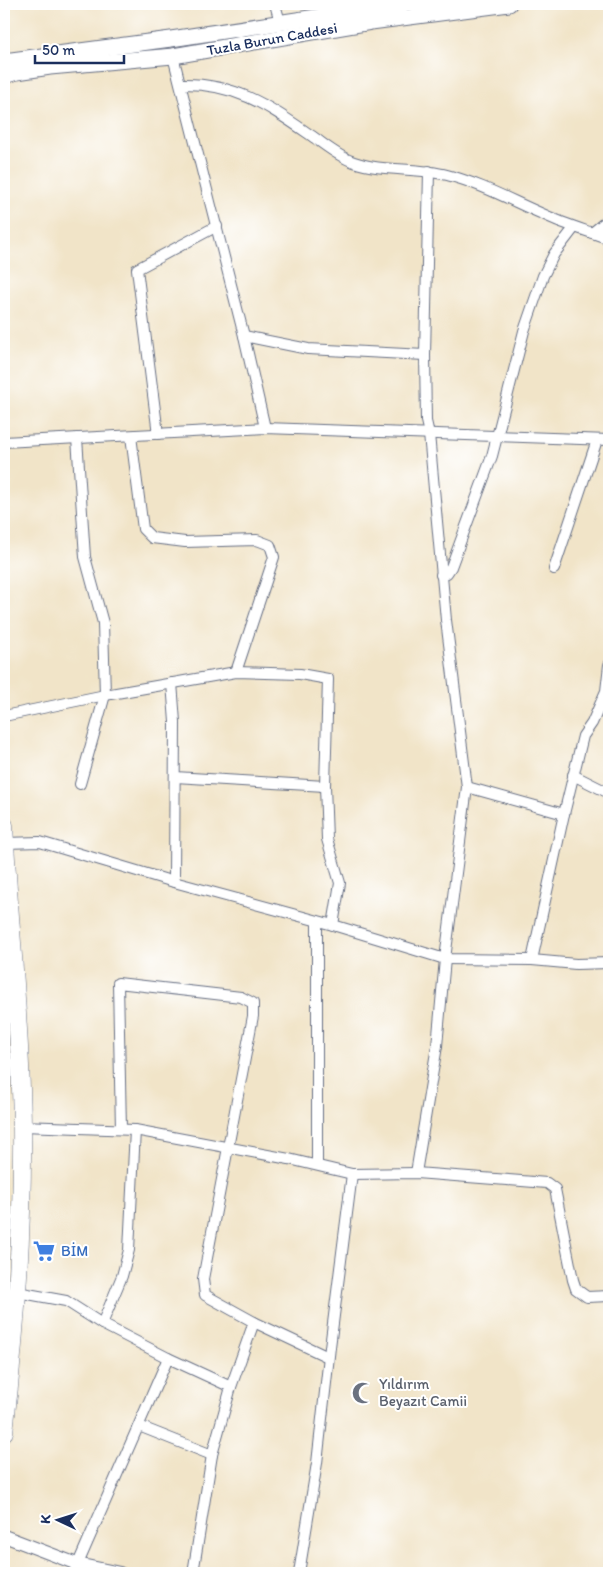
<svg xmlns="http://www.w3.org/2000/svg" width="613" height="1577" viewBox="0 0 613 1577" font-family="Itim,sans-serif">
<rect width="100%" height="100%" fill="#fff"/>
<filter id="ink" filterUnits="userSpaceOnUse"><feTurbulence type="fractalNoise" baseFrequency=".02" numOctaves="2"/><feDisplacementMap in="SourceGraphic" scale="10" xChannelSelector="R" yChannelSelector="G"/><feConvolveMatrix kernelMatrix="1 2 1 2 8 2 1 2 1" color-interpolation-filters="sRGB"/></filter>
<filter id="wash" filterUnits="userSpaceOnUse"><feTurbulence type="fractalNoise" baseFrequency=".0096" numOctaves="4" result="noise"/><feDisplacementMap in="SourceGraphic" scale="20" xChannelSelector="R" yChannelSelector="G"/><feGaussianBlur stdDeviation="1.12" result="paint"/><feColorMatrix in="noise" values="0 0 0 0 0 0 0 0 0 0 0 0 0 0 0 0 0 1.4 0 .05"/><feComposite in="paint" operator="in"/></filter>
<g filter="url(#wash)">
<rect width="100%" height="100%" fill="#f1e4c8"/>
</g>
<g filter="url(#ink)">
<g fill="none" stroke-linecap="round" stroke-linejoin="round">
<g stroke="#666e83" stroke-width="12">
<g id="minor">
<polyline points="275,4 280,22"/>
<polyline points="173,56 244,336 265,428"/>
<path d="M181 84C237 83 268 106 312 136 325 145 339 157 354 162 382 172 417 167 447 175 482 184 512 201 545 215 566 225 588 231 609 239"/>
<polyline points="592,233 609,219"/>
<polyline points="244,336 308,349 425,355"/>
<polyline points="158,434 137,269 217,226"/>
<polyline points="131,436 143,529 152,538 185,542 257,540 270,545 274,557 236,672"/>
<polyline points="77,438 85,557 103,623 105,695 80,784"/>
<polyline points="4,442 265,428 609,440"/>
<polyline points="554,569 597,440"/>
<polyline points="441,575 447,573 451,567 492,456 524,331 543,276 554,254 574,228"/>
<polyline points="172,683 175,722 174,882"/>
<polyline points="4,716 105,695 236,672 300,674 328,679 325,786 327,839 340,883 333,925"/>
<polyline points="573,775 609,793"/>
<polyline points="175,777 325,786"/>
<polyline points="467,787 564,814"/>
<polyline points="5,843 40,842 174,882 333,925 445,959 532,960 576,964 609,963"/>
<polyline points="317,921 317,1165"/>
<polyline points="532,960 564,814 583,736 592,723 606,691 609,665"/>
<polyline points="22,1126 135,1130 289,1159 352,1174 416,1173 547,1183 555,1189 573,1280 576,1289 587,1297 609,1296"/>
<polyline points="121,1129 118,983 241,997 253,1003 253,1016 203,1279 205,1295 254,1322 328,1357"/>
<polyline points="416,1173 437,1046 445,959 467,787 446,620 429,434 426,421 425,355 429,171"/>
<polyline points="17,1292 66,1301 102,1324 168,1358 231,1387"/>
<polyline points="102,1324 122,1276 129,1250 135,1130"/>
<polyline points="139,1426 212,1455"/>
<polyline points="74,1573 168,1358"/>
<polyline points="193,1573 212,1455 231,1387 254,1322"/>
<polyline points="299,1573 317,1463 330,1347 352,1174"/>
</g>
</g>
<g stroke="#666e83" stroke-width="14">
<polyline id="tertiary" points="4,1536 77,1564 120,1573"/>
</g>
<g stroke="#666e83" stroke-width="17">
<g id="secondary">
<polyline points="4,61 171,39 402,4"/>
<polyline points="4,76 17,72 50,67 173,56 371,22 509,4"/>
</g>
</g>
<g stroke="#666e83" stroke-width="19">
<path id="trunk" d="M4 825C9 926 21 1026 22 1127 23 1229 16 1330 4 1432"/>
</g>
<use href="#minor" stroke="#fff" stroke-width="10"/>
<use href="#tertiary" stroke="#fff" stroke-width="12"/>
<use href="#secondary" stroke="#fff" stroke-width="15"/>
<use href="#trunk" stroke="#fff" stroke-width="18"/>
</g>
</g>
<defs>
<g id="supermarket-bare" transform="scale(1.725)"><path d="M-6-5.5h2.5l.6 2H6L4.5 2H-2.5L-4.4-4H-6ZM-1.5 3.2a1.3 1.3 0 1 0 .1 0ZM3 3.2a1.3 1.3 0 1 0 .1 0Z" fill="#3f7fe0" stroke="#fff" stroke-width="2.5" paint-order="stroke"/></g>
<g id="mosque-bare" transform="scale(1.725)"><path d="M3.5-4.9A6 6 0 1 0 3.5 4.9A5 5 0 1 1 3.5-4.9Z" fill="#6b7280" stroke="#fff" stroke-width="2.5" paint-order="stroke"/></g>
</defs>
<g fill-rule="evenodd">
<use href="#supermarket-bare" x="44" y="1251"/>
<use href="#mosque-bare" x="363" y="1393"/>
</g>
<g text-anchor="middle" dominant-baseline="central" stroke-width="4" stroke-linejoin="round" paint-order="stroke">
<g font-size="15" fill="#1b2f5e" stroke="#fff">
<text transform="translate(272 39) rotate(-10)">Tuzla Burun Caddesi</text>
</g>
<g font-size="15" fill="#366cbe" stroke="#fff" text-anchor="start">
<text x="61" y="1251">BİM</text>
</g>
<g font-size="15" fill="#5b616d" stroke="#fff" text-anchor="start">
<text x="379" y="1384">Yıldırım<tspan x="379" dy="17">Beyazıt Camii</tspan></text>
</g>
</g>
<rect width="613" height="1577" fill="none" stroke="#fff" stroke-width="20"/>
<g transform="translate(58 1520) rotate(274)" stroke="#ffffff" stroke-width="4" paint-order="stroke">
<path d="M0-4L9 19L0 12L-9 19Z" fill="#1b2f5e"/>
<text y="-8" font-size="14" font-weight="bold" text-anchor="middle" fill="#1b2f5e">K</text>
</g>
<path d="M35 55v8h89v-8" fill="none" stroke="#1b2f5e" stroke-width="2.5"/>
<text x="42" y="55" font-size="15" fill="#1b2f5e" stroke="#ffffff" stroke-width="4" paint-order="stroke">50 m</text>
</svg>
